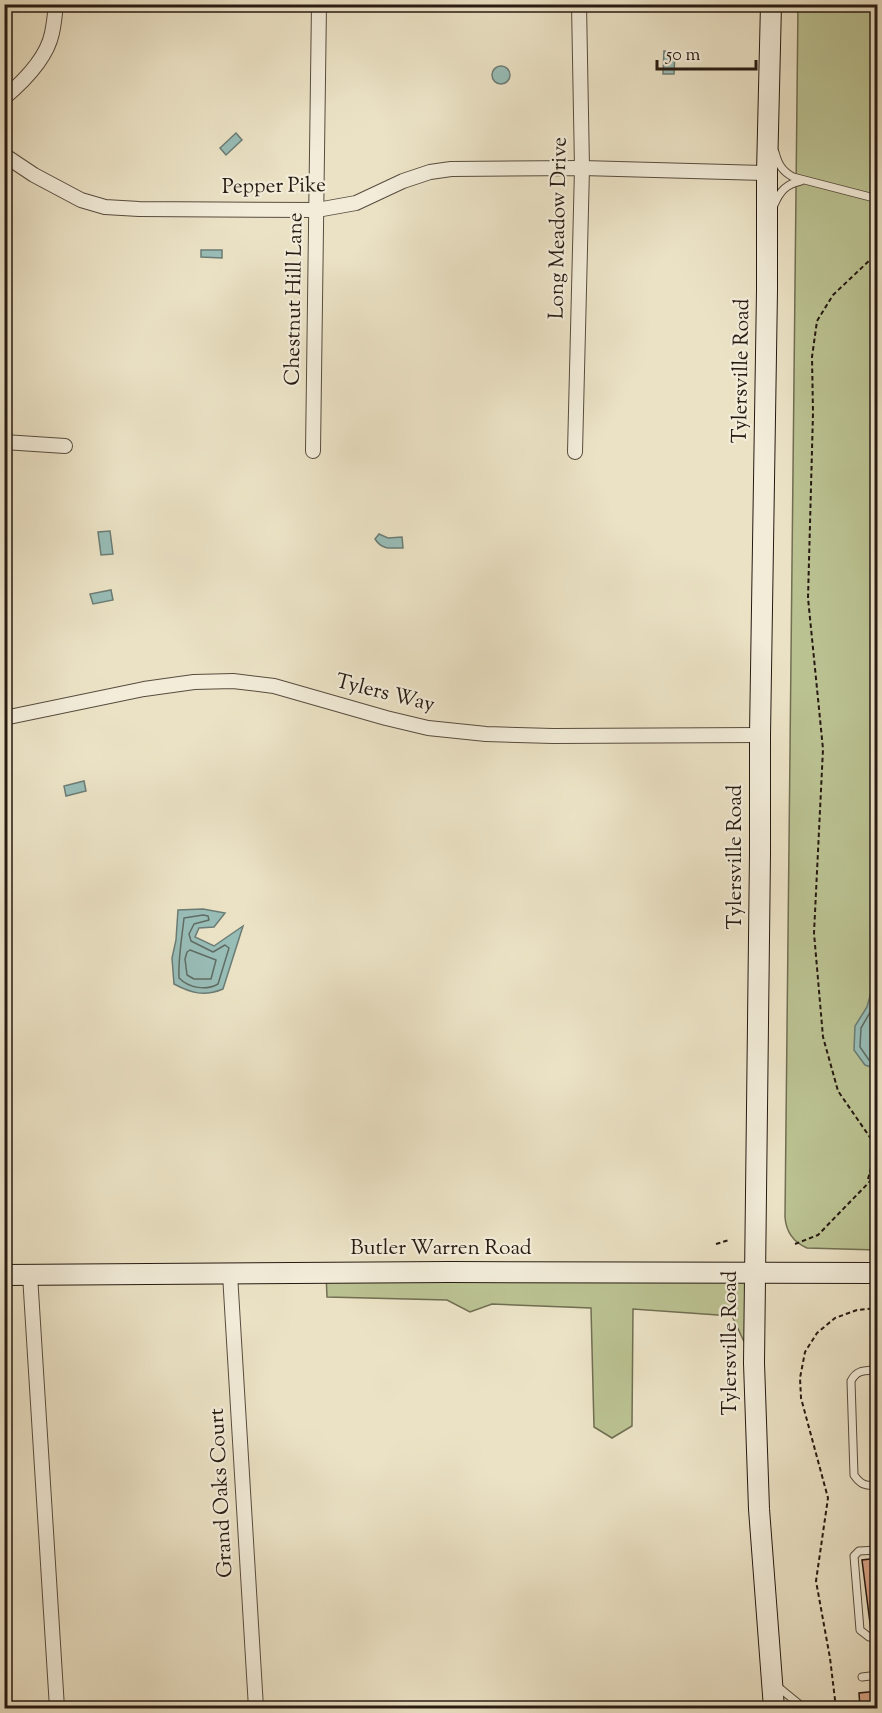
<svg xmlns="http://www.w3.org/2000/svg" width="882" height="1713" viewBox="0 0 882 1713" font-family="'Sorts Mill Goudy',serif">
<rect width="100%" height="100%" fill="#ebe2c5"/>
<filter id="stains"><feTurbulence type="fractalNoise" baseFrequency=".00333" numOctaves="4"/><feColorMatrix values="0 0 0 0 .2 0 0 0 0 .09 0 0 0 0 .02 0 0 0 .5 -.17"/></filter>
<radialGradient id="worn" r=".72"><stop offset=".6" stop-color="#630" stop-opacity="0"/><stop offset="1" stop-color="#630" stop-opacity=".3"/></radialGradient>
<g fill="#bbc292" stroke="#716e52" stroke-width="1.5">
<path d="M798 5H877V1250L807 1248C793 1242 786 1232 785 1217Z"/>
<polygon points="326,1273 755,1273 754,1363 732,1316 633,1309 632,1426 612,1438 594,1427 591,1308 492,1304 470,1312 447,1300 327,1297"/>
</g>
<g fill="#98bdb7" stroke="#6b7c75" stroke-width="1.5">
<polygon points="664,51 675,52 674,74 663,74"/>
<circle cx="501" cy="75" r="9"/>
<polygon points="236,133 242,140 226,155 220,148"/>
<polygon points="201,250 222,250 222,258 201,257"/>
<polygon points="110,531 113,554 101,555 98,532"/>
<path d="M379 534 388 538 402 537 403 548C390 548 382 550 375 539Z"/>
<polygon points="111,590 113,600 93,604 90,594"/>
<polygon points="84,781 86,791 66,796 64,786"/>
<path d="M203 909 225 913 214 927 199 928 195 937 214 946 243 926 223 989C204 997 191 993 174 984L172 958 176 940 178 910Z"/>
<polygon points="876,974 877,974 877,1069 865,1065 854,1050 855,1026 867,1007"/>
</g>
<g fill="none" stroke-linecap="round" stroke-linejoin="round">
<g stroke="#606c64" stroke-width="1.5">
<path d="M203 915 208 916 209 920 194 924 189 934 191 941 213 952 225 945 229 948 218 984C206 991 189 988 179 978 178 958 182 938 184 918Z"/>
<polygon points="190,950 216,960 211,979 194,979 187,975 185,959 187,952"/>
<polyline points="878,992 872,1009 861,1028 860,1047 869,1060 878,1063"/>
</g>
</g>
<g fill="#d8a387" stroke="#271a12" stroke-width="1.5">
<polygon points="878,1558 878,1630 871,1631 862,1560"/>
<polygon points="878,1691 878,1708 860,1708 859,1693"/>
</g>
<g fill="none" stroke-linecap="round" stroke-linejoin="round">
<g stroke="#584c3f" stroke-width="9">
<g id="service">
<path d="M775 152C778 164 782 171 793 177L878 199"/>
<path d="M774 205C780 191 786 184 801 181"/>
<path d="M878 1370C865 1371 857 1369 851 1381L854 1475C860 1484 866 1487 878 1485"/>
<polyline points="878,1550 859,1551 854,1556 860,1630 869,1637 878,1636"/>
<polyline points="862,1677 878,1675"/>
<polyline points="777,1686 799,1704 800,1708"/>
</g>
</g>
<g stroke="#584c3f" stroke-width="16">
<g id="minor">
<path d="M4 98C23 82 47 58 52 33 54 24 55 14 56 4"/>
<polyline points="4,155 34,175 81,200 105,207 139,209 317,210 356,203 403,181 430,172 451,169 582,168 767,173"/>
<polyline points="4,442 65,446"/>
<polyline points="313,451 319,4"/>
<polyline points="575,452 582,168 579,4"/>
<polyline points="4,718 144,689 194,682 233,681 274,686 386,718 428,728 486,734 553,736 760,735"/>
<polyline points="230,1274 256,1708"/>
<polyline points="30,1275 57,1708"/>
</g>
</g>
<g stroke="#271a12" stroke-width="22">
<g id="secondary">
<polyline points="771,4 767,173 767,290 760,735 760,853 754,1363 759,1509 774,1708"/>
<polyline points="4,1275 449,1272 878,1273"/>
</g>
</g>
<g stroke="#271a12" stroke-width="2" stroke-dasharray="4.5 3" stroke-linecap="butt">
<polyline points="878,226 873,257 833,295 817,321 812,357 813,413 808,598 823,749 814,933 823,1037 838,1091 878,1149"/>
<polyline points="868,1179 873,1160 872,1143"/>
<polyline points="716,1244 729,1240"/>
<polyline points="795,1244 818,1235 878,1173"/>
<polyline points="836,1708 830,1658 816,1581 828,1498 801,1398 800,1378 805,1352 817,1333 835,1318 857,1310 878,1308"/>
</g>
<use href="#service" stroke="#f2ecd9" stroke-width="7"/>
<use href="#minor" stroke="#f2ecd9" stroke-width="14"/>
<use href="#secondary" stroke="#f2ecd9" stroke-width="20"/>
</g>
<g text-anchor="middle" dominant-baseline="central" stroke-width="4.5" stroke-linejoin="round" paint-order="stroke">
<g font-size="21" fill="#271a12" stroke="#f2ecd9">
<text transform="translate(274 187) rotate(-1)">Pepper Pike</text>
<text transform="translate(559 228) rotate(-89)">Long Meadow Drive</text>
<text transform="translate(295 299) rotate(-89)">Chestnut Hill Lane</text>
<text transform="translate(742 371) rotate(-89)">Tylersville Road</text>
<text transform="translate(385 694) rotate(14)">Tylers Way</text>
<text transform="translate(736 857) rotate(-90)">Tylersville Road</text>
<text x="441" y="1249">Butler Warren Road</text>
<text transform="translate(731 1343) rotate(-90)">Tylersville Road</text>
<text transform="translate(222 1493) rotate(-93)">Grand Oaks Court</text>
</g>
</g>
<rect width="882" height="1713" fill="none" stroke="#ebe2c5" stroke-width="24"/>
<rect x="6" y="6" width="870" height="1701" fill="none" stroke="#271a12" stroke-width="3"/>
<rect x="12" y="12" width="858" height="1689" fill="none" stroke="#271a12" stroke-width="1.5"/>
<path d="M657 60v9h99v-9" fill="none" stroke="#271a12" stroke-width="3"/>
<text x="666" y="60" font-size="18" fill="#271a12" stroke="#f2ecd9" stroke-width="4.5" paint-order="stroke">50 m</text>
<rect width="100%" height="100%" filter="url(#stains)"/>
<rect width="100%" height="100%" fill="url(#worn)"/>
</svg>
